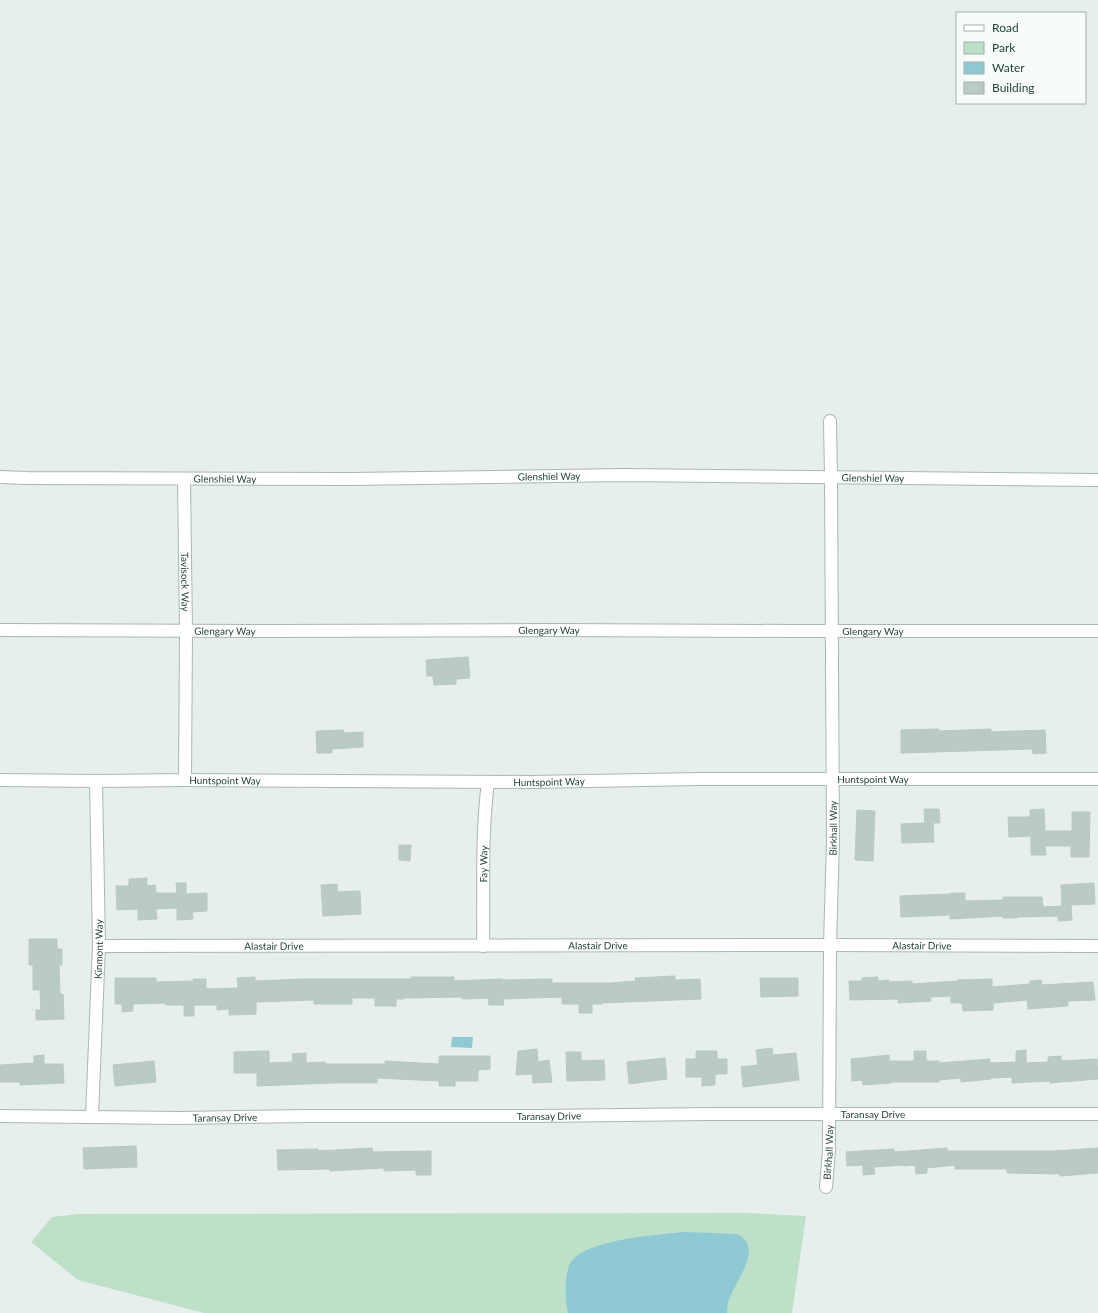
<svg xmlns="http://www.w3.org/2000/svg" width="1098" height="1313" viewBox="0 0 1098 1313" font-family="Lato,sans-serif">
<rect width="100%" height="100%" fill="#e6efeb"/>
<polygon fill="#bfe0c8" points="747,1213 806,1216 792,1313 204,1313 78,1280 31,1242 52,1217 79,1214"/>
<g fill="#8ec9d4">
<polygon points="452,1037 473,1037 472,1048 451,1047"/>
<path d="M684 1232 737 1234C765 1247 735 1281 729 1300 727 1304 727 1309 727 1313H568C565 1301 564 1272 571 1262 587 1239 657 1235 684 1232Z"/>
</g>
<g fill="#bbcac4" stroke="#b8c9c2">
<polygon points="468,657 470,678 456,679 456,684 434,685 433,676 427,676 426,660"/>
<polygon points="939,729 939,731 991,729 991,732 1045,730 1046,753 1033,754 1032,749 901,753 901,730"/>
<polygon points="343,730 344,733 363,732 363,747 332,749 332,753 317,753 316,731"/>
<polygon points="924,809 939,809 940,823 933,823 934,842 902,843 901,824 925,823"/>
<polygon points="1044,809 1045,831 1072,831 1072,812 1090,812 1089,857 1071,857 1071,846 1045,846 1046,855 1031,855 1031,836 1009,837 1008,817 1030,817 1030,810"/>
<polygon points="857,810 875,811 873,861 855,860"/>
<polygon points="399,845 411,845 410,861 399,860"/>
<polygon points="147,878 147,886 155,885 156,893 177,893 176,883 186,883 186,894 207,893 207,911 192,912 193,919 177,920 177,908 156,909 157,919 138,920 138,909 117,910 116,886 129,886 129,879"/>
<polygon points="1094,883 1095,904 1071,905 1072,920 1058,921 1058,916 1017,917 1017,918 1003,918 1003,916 950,919 950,915 901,917 900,896 950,894 950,893 965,893 965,901 1003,900 1003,897 1042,897 1043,907 1062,906 1061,885"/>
<polygon points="337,884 337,892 360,891 361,914 323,916 321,885"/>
<polygon points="29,939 57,939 57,949 62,949 62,965 59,965 60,994 63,994 64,1019 36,1020 36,1010 41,1010 40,990 33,990 33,965 29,965"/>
<polygon points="675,976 675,980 700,979 701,999 602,1003 602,1004 592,1004 592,1013 579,1013 579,1004 562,1004 562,997 503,999 504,1005 489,1005 488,998 462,999 462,997 404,998 404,999 396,999 396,1006 375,1006 375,998 352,998 352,1004 314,1004 314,1000 256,1002 256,1014 229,1015 229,1009 217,1010 217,1005 194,1005 194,1016 184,1016 184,1005 166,1005 166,1003 133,1004 133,1011 122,1012 122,1004 115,1004 115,978 156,978 156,982 194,981 193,979 206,979 206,989 238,988 237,978 255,977 255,981 303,979 411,979 411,977 454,977 454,981 502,979 502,980 552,979 552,983 610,983 636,981 635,978"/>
<polygon points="878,977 878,981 889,980 889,982 912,981 912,984 958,981 958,980 992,979 992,987 1030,984 1030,981 1041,980 1042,985 1093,982 1095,1000 1068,1001 1068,1006 1028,1009 1027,1000 993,1003 993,1010 963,1011 962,1003 951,1003 951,996 930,997 931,1001 898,1003 898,999 850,1000 849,981 862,981 862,978"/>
<polygon points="760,978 798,978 798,996 761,997"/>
<polygon points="772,1048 773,1055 796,1053 799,1080 743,1087 741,1067 758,1065 756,1050"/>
<polygon points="537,1049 538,1062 549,1060 552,1082 533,1083 532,1074 516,1075 518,1051"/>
<polygon points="1026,1050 1026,1063 1048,1062 1048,1057 1061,1056 1061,1061 1097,1059 1098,1079 1050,1083 1050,1081 1012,1083 1012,1077 991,1078 991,1079 961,1082 961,1078 939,1080 939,1082 891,1082 891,1083 863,1085 862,1080 852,1081 851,1059 889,1055 889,1061 914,1061 914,1051 926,1051 926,1061 939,1061 939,1063 990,1059 990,1063 1016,1062 1016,1051"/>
<polygon points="269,1051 269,1063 293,1062 292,1054 306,1053 306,1063 325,1062 325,1064 385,1064 385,1061 439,1064 439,1056 490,1056 490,1069 478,1070 478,1081 455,1081 455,1086 439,1086 439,1081 377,1078 377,1083 330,1083 257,1086 257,1073 234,1073 234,1052"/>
<polygon points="696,1051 717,1051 717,1059 727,1059 727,1074 715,1074 715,1085 702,1086 702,1077 686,1077 686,1059 696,1059"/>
<polygon points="566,1052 581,1052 581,1061 604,1060 605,1080 567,1081"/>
<polygon points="44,1055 44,1064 63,1064 64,1083 20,1085 20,1082 0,1082 0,1065 34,1063 34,1056"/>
<polygon points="665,1058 667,1079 629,1084 627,1062"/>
<polygon points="154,1061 156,1082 115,1086 113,1065"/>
<polygon points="136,1146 137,1167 84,1169 83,1148"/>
<polygon points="372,1148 373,1152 431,1151 431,1175 416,1175 416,1170 384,1171 384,1168 330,1171 330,1169 278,1170 277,1150 318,1149 318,1151"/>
<polygon points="947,1148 947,1151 1054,1151 1098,1148 1098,1173 1060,1176 1060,1174 1007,1173 1007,1169 955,1169 955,1165 927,1168 927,1173 916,1174 915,1165 904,1166 903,1165 874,1167 875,1174 863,1175 863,1165 847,1166 846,1152 894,1149 894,1152"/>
</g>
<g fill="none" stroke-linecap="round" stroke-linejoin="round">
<g stroke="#a8b8b2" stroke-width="14">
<g id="minor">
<path id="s1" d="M0 477 26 478 351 479 622 475 1098 480"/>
<path id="s2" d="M184 479 186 631 185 780"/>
<path id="s3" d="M0 630 269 631 550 630 793 631H1098"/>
<path id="s4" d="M0 780 96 781 185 780 530 782 699 779H1098"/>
<path id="s5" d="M99 946 830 945 1098 946"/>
<path id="s6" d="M483 946C484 892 481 836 488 782"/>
<path id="s7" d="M0 1116 180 1118 309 1116H538L710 1114H1098"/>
<path id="s8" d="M92 1116 99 946 96 781"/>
<path id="s9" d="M826 1187 829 1150 830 945 833 841 831 478 830 421"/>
</g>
</g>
<use href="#minor" stroke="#fff" stroke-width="12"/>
</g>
<g text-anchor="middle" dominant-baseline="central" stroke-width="4" stroke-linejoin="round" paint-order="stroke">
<g font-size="10" fill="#24423a" stroke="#f7fbf9">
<text stroke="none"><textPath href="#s1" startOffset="549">Glenshiel Way</textPath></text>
<text stroke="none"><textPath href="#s1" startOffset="873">Glenshiel Way</textPath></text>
<text stroke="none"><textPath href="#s1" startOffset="225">Glenshiel Way</textPath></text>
<text stroke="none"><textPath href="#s2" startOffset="103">Tavisock Way</textPath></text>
<text stroke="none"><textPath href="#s3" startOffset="549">Glengary Way</textPath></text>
<text stroke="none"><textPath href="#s3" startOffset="873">Glengary Way</textPath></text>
<text stroke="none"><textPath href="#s3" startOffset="225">Glengary Way</textPath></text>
<text stroke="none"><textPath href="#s4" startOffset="873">Huntspoint Way</textPath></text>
<text stroke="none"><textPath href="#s4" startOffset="225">Huntspoint Way</textPath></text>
<text stroke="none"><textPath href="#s4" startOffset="549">Huntspoint Way</textPath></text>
<text stroke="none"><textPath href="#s9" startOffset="359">Birkhall Way</textPath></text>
<text stroke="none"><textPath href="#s6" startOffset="82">Fay Way</textPath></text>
<text stroke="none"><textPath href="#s5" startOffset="823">Alastair Drive</textPath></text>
<text stroke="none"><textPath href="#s5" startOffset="175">Alastair Drive</textPath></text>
<text stroke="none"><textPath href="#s5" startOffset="499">Alastair Drive</textPath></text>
<text stroke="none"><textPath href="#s8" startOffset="167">Kinmont Way</textPath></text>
<text stroke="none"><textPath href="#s7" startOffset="873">Taransay Drive</textPath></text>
<text stroke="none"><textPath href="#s7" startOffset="549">Taransay Drive</textPath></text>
<text stroke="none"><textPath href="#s7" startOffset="225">Taransay Drive</textPath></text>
<text stroke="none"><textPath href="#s9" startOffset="35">Birkhall Way</textPath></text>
</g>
</g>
<rect x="956" y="12" width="130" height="92" fill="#f7fbf9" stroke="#a3b1ad"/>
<rect x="964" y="25" width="20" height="6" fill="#ffffff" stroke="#a3b1ad"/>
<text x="992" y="32" font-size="12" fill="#24423a">Road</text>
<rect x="964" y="42" width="20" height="12" fill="#bfe0c8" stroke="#a3b1ad"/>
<text x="992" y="52" font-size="12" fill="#24423a">Park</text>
<rect x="964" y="62" width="20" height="12" fill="#8ec9d4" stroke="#a3b1ad"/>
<text x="992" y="72" font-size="12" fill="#24423a">Water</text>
<rect x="964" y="82" width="20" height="12" fill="#bbcac4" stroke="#a3b1ad"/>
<text x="992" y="92" font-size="12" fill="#24423a">Building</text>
</svg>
